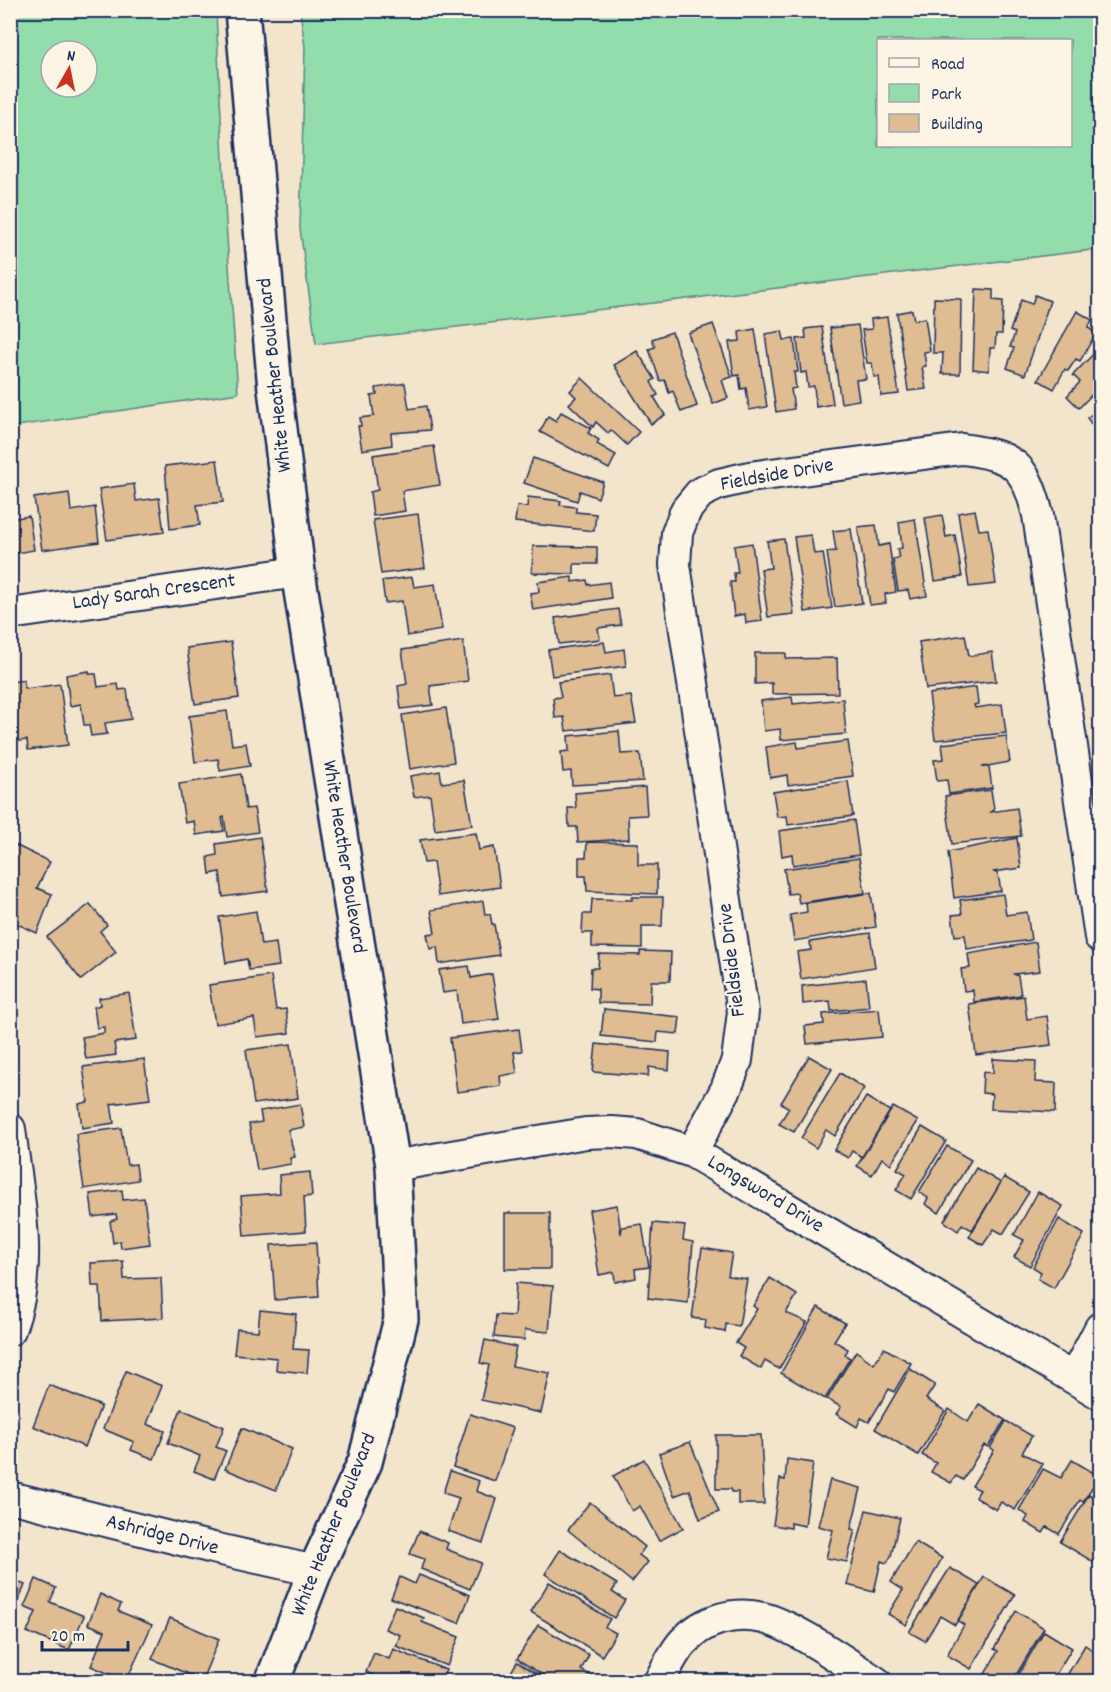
<svg xmlns="http://www.w3.org/2000/svg" width="1111" height="1692" viewBox="0 0 1111 1692" font-family="Dekko,sans-serif">
<rect width="100%" height="100%" fill="#f3e4cc"/>
<filter id="ink" filterUnits="userSpaceOnUse"><feTurbulence type="fractalNoise" baseFrequency=".0167" numOctaves="2"/><feDisplacementMap in="SourceGraphic" scale="12" xChannelSelector="R" yChannelSelector="G"/><feConvolveMatrix kernelMatrix="1 2 1 2 8 2 1 2 1" color-interpolation-filters="sRGB"/></filter>
<g filter="url(#ink)">
<g fill="#93dcab" stroke="#578684" stroke-width="1.5" fill-rule="evenodd">
<path d="M11 10 216 11 226 223 238 393 11 427ZM51 51H87V87H51Z"/>
<path d="M300 11H1100V249L316 344 300 229 305 47ZM878 40H1070V146H878Z"/>
</g>
<g fill="#dfbc91" stroke="#1b2f5e" stroke-width="1.5">
<polygon points="976,289 993,290 993,300 1003,301 1002,334 996,334 995,348 990,348 989,371 973,369"/>
<polygon points="1035,295 1050,301 1025,375 1007,368 1014,348 1010,347 1015,333 1010,331 1021,300 1032,304"/>
<polygon points="934,298 961,299 960,374 942,374 943,353 933,353"/>
<polygon points="912,310 914,320 925,318 930,351 924,352 926,366 922,367 926,389 908,391 897,313"/>
<polygon points="1077,311 1092,320 1088,328 1096,333 1080,361 1076,359 1068,371 1065,369 1054,389 1038,380"/>
<polygon points="887,317 899,394 881,396 879,377 874,377 872,363 867,363 862,330 872,329 871,319"/>
<polygon points="713,324 732,377 722,380 728,398 713,404 688,333"/>
<polygon points="858,325 866,379 856,380 859,400 841,403 830,328"/>
<polygon points="822,327 833,404 816,407 814,386 808,387 806,372 801,373 797,339 806,338 805,329"/>
<polygon points="755,329 767,407 749,410 746,388 741,389 739,375 734,376 729,342 740,341 739,332"/>
<polygon points="782,331 784,340 794,339 798,372 794,372 796,388 791,389 794,409 776,412 765,334"/>
<polygon points="672,332 697,406 681,412 673,391 669,393 665,380 660,381 649,349 655,347 652,339"/>
<polygon points="1100,347 1100,386 1079,408 1067,396 1080,382 1073,375"/>
<polygon points="637,351 655,379 651,382 658,395 654,397 665,415 651,424 614,365"/>
<polygon points="582,378 639,432 627,445 611,430 608,433 596,422 593,427 569,404 576,397 570,391"/>
<polygon points="405,383 409,409 426,406 430,430 391,433 392,445 362,450 358,426 361,426 360,418 374,416 371,396 377,395 376,388"/>
<polygon points="1100,408 1100,430 1097,432 1087,418"/>
<polygon points="561,412 591,428 588,433 599,440 597,444 616,455 609,469 540,432 548,416 556,421"/>
<polygon points="434,446 440,485 402,491 405,511 373,516 370,492 378,490 373,455"/>
<polygon points="533,458 603,482 598,498 580,491 577,501 524,483"/>
<polygon points="217,460 223,502 197,505 200,525 170,529 165,466"/>
<polygon points="134,484 136,501 159,498 164,532 107,540 99,489"/>
<polygon points="69,493 71,511 95,507 99,542 42,550 34,498"/>
<polygon points="528,497 561,501 560,505 576,507 576,512 596,514 594,531 515,522 517,506 527,507"/>
<polygon points="975,510 979,530 988,529 996,584 969,587 958,513"/>
<polygon points="418,514 425,568 381,574 373,520"/>
<polygon points="942,515 946,537 955,535 962,577 935,581 925,518"/>
<polygon points="29,516 34,550 10,554 10,519"/>
<polygon points="915,519 927,596 910,599 908,590 898,591 893,559 899,558 897,549 902,548 899,522"/>
<polygon points="876,525 879,546 889,544 896,592 885,594 886,603 870,605 858,527"/>
<polygon points="851,529 862,603 835,607 827,552 836,551 833,531"/>
<polygon points="811,535 814,554 823,553 832,608 805,612 794,537"/>
<polygon points="784,539 794,614 768,617 761,569 771,568 767,541"/>
<polygon points="752,543 762,621 746,623 745,614 734,616 730,582 735,582 734,573 738,573 734,546"/>
<polygon points="533,546 597,547 597,564 574,564 574,574 532,573"/>
<polygon points="412,577 414,587 435,584 442,630 407,636 402,601 385,603 382,581"/>
<polygon points="572,577 572,582 587,580 588,585 609,582 611,598 533,610 530,593 539,592 538,582"/>
<polygon points="618,609 621,625 598,628 600,639 559,644 555,618"/>
<polygon points="965,635 969,656 992,652 996,681 926,689 919,642"/>
<polygon points="463,641 468,681 430,686 433,705 401,709 398,686 407,684 402,650"/>
<polygon points="231,642 239,698 195,704 187,648"/>
<polygon points="604,642 606,652 624,649 626,666 552,676 548,650"/>
<polygon points="755,653 786,653 786,659 837,658 838,693 772,694 772,683 755,684"/>
<polygon points="89,671 89,674 96,674 98,687 118,684 119,690 127,689 131,719 105,723 107,734 91,736 89,725 84,725 81,704 70,706 66,675"/>
<polygon points="610,675 613,698 631,696 636,723 566,731 564,717 555,718 553,698 561,697 558,682"/>
<polygon points="24,680 25,689 60,684 68,745 28,750 27,740 12,742 10,682"/>
<polygon points="976,687 978,704 974,705 975,708 1002,704 1006,733 935,740 929,694"/>
<polygon points="792,697 793,704 843,699 846,734 781,740 780,729 764,731 761,701"/>
<polygon points="446,708 454,762 410,769 402,715"/>
<polygon points="227,711 232,745 246,743 250,766 220,771 218,759 195,762 189,716"/>
<polygon points="619,731 621,754 640,753 643,781 572,785 571,771 563,772 561,752 569,751 568,736"/>
<polygon points="1006,736 1010,762 982,767 989,767 992,788 949,794 947,780 937,781 934,760 944,759 942,744"/>
<polygon points="848,741 853,776 788,785 787,775 770,778 766,747 797,742 798,748"/>
<polygon points="440,771 442,783 464,780 472,825 435,830 430,795 414,797 410,776"/>
<polygon points="241,774 246,809 254,808 258,832 227,837 224,817 222,818 224,831 196,835 194,821 185,823 179,784"/>
<polygon points="848,781 853,816 788,825 787,816 777,817 773,792"/>
<polygon points="645,787 647,815 628,816 629,839 578,842 577,827 569,827 568,808 576,808 575,793"/>
<polygon points="991,790 994,809 991,812 1017,808 1021,836 952,844 945,796"/>
<polygon points="854,820 859,855 793,865 792,854 782,856 779,831"/>
<polygon points="476,833 479,850 494,847 500,887 438,896 433,862 424,863 420,840"/>
<polygon points="260,837 268,891 223,897 220,872 210,874 208,857 217,855 216,844"/>
<polygon points="1017,838 1021,868 994,872 998,874 1001,891 954,898 948,852"/>
<polygon points="587,842 638,843 638,865 657,865 657,894 587,891 586,876 579,876 579,857 586,857"/>
<polygon points="13,844 50,862 37,888 52,894 37,933 15,923 19,915 10,911 10,849"/>
<polygon points="859,858 865,893 799,903 797,893 788,894 784,869"/>
<polygon points="871,893 876,927 794,941 790,915 807,912 806,903"/>
<polygon points="1003,894 1006,915 1027,912 1031,940 967,949 965,935 955,936 952,915 962,914 960,900"/>
<polygon points="632,897 663,897 662,926 642,926 642,948 592,947 592,933 582,933 583,914 591,914 592,899 632,900"/>
<polygon points="483,901 485,915 490,914 492,924 494,924 499,955 439,964 437,947 430,949 427,934 435,933 431,910"/>
<polygon points="90,904 107,925 100,931 116,952 81,980 47,937"/>
<polygon points="256,911 261,945 276,943 279,966 249,970 247,959 226,963 219,917"/>
<polygon points="870,933 875,967 801,979 797,952 811,950 810,942"/>
<polygon points="1036,942 1040,971 1014,974 1018,976 1021,995 974,1002 973,990 964,991 961,969 970,968 968,954"/>
<polygon points="640,951 671,952 670,981 651,981 650,1004 598,1003 598,989 590,988 591,968 598,968 599,954 640,955"/>
<polygon points="469,966 471,978 492,974 499,1019 461,1024 457,991 443,993 439,970"/>
<polygon points="271,976 276,1010 286,1009 289,1033 257,1037 254,1018 215,1024 209,985"/>
<polygon points="866,979 869,1007 831,1011 830,1001 803,1004 802,986"/>
<polygon points="129,993 136,1040 114,1043 116,1055 86,1059 82,1037 104,1033 104,1027 97,1028 94,1007 100,1005 99,998"/>
<polygon points="1024,996 1027,1019 1047,1016 1051,1045 976,1055 969,1004"/>
<polygon points="604,1009 680,1017 678,1034 658,1032 657,1042 601,1036"/>
<polygon points="879,1009 882,1037 807,1044 805,1026 824,1024 823,1014"/>
<polygon points="519,1029 522,1051 514,1052 517,1073 500,1076 501,1086 457,1092 450,1038"/>
<polygon points="291,1044 298,1098 254,1104 246,1050"/>
<polygon points="596,1044 670,1052 669,1070 649,1067 648,1076 593,1072"/>
<polygon points="809,1056 832,1069 794,1132 779,1124 789,1108 781,1103"/>
<polygon points="144,1059 150,1099 111,1104 114,1123 82,1128 79,1104 88,1102 83,1067"/>
<polygon points="993,1059 1036,1061 1035,1082 1056,1083 1055,1112 991,1109 992,1094 982,1093 983,1072 993,1073"/>
<polygon points="840,1073 864,1088 835,1136 826,1130 816,1148 801,1138"/>
<polygon points="866,1097 890,1111 862,1157 852,1151 848,1158 834,1150"/>
<polygon points="300,1104 304,1127 288,1130 295,1157 290,1158 291,1164 257,1170 249,1124 262,1122 260,1111"/>
<polygon points="893,1107 918,1121 891,1164 882,1158 872,1175 857,1166"/>
<polygon points="922,1127 946,1141 911,1199 896,1190 906,1174 897,1169"/>
<polygon points="121,1128 127,1165 136,1164 138,1180 84,1189 76,1134"/>
<polygon points="947,1146 971,1160 939,1213 925,1204 928,1198 919,1192"/>
<polygon points="976,1168 1001,1183 972,1230 962,1224 958,1231 944,1221"/>
<polygon points="310,1172 312,1196 304,1197 306,1231 244,1236 241,1196 280,1193 279,1175"/>
<polygon points="1004,1177 1029,1192 1003,1234 994,1229 983,1245 969,1237"/>
<polygon points="122,1190 123,1200 144,1198 150,1244 121,1248 120,1241 113,1243 110,1221 117,1219 116,1214 93,1217 90,1194"/>
<polygon points="1038,1192 1063,1206 1030,1266 1014,1257 1024,1240 1014,1235"/>
<polygon points="617,1205 621,1234 622,1227 642,1224 649,1267 635,1269 636,1278 615,1282 614,1272 599,1275 589,1210"/>
<rect x="505" y="1213" width="45" height="56"/>
<polygon points="1059,1219 1084,1234 1054,1288 1038,1279 1041,1272 1033,1267"/>
<polygon points="653,1223 685,1226 683,1240 693,1242 688,1303 648,1298"/>
<polygon points="316,1242 319,1297 275,1300 271,1245"/>
<polygon points="702,1248 732,1253 728,1276 747,1279 739,1326 726,1324 725,1332 705,1328 706,1320 692,1318"/>
<polygon points="123,1261 124,1279 161,1278 163,1318 102,1321 100,1286 92,1286 91,1263"/>
<polygon points="770,1278 797,1295 786,1313 807,1322 779,1369 765,1361 761,1369 739,1356 744,1348 736,1343 757,1309 753,1306"/>
<polygon points="516,1283 553,1286 549,1332 525,1330 524,1340 494,1337 496,1315 514,1316"/>
<polygon points="818,1307 845,1323 834,1341 848,1349 845,1355 850,1358 825,1399 781,1373"/>
<polygon points="260,1310 296,1314 293,1349 309,1350 307,1373 276,1370 277,1358 234,1354 237,1329 258,1331"/>
<polygon points="485,1340 516,1347 512,1366 550,1373 541,1413 481,1400 489,1365 480,1363"/>
<polygon points="884,1348 911,1363 894,1392 889,1389 869,1422 861,1418 857,1427 836,1414 841,1407 827,1399 856,1351 874,1364"/>
<polygon points="910,1369 935,1385 926,1399 945,1411 918,1455 875,1429"/>
<polygon points="126,1371 162,1386 147,1424 165,1431 154,1459 131,1450 134,1442 103,1429"/>
<polygon points="49,1385 101,1406 85,1447 33,1426"/>
<polygon points="979,1404 1005,1420 988,1447 984,1445 963,1480 956,1476 951,1483 931,1472 936,1463 922,1455 949,1409 968,1422"/>
<polygon points="181,1409 224,1427 216,1447 226,1451 214,1479 194,1471 200,1456 168,1443"/>
<polygon points="470,1414 513,1428 495,1481 453,1467"/>
<polygon points="1006,1421 1032,1436 1022,1453 1043,1464 1015,1510 1001,1502 996,1510 975,1497 980,1490 972,1486 994,1450 990,1448"/>
<polygon points="242,1428 292,1449 276,1490 225,1469"/>
<polygon points="716,1435 761,1435 764,1504 738,1504 738,1492 732,1492 731,1489 716,1489"/>
<polygon points="690,1442 719,1512 700,1519 690,1490 674,1496 659,1453"/>
<polygon points="644,1459 683,1528 659,1541 640,1506 632,1511 613,1476"/>
<polygon points="787,1459 813,1463 805,1526 791,1523 791,1528 773,1525 780,1479 785,1480"/>
<polygon points="1072,1460 1099,1476 1083,1502 1080,1500 1059,1534 1047,1527 1043,1533 1025,1522 1028,1516 1019,1510 1043,1469 1061,1478"/>
<polygon points="450,1471 479,1481 476,1491 497,1499 483,1543 448,1531 459,1498 443,1493"/>
<polygon points="830,1480 861,1488 851,1529 855,1530 847,1562 826,1558 833,1530 818,1526"/>
<polygon points="1089,1494 1100,1501 1100,1566 1060,1542"/>
<polygon points="590,1502 645,1547 639,1555 648,1562 632,1582 568,1530"/>
<polygon points="866,1510 900,1518 891,1556 887,1563 881,1561 874,1592 847,1585"/>
<polygon points="419,1531 448,1543 446,1549 481,1563 470,1589 421,1569 424,1559 410,1554"/>
<polygon points="915,1542 942,1558 906,1625 888,1614 903,1590 891,1582"/>
<polygon points="560,1550 617,1584 612,1592 625,1600 614,1618 545,1574"/>
<polygon points="950,1568 979,1585 955,1625 940,1616 925,1641 909,1632"/>
<polygon points="419,1575 470,1595 459,1623 391,1598 400,1577 415,1584"/>
<polygon points="984,1577 1015,1595 971,1669 947,1655 964,1625 958,1621"/>
<polygon points="10,1579 25,1585 10,1621"/>
<polygon points="36,1579 56,1588 50,1602 84,1616 69,1650 27,1632 36,1612 24,1607"/>
<polygon points="549,1582 610,1619 605,1627 616,1633 602,1656 531,1612"/>
<polygon points="100,1594 121,1604 118,1611 152,1625 126,1681 91,1666 105,1631 88,1624"/>
<polygon points="395,1606 424,1618 422,1622 459,1637 447,1666 396,1646 400,1635 385,1629"/>
<polygon points="1016,1611 1044,1628 1012,1682 998,1682 985,1674 998,1651 994,1649"/>
<polygon points="170,1618 219,1639 202,1680 152,1659"/>
<polygon points="538,1625 589,1655 581,1670 592,1676 588,1682 554,1682 517,1659"/>
<polygon points="1044,1631 1072,1648 1051,1682 1014,1682"/>
<polygon points="1085,1645 1100,1655 1100,1682 1063,1682"/>
<polygon points="393,1649 446,1670 441,1682 389,1682 366,1672 374,1653 389,1659"/>
<polygon points="517,1662 550,1682 505,1682"/>
</g>
<g fill="none" stroke-linecap="round" stroke-linejoin="round">
<g stroke="#1b2f5e" stroke-width="34">
<g id="minor">
<polyline points="10,614 298,572"/>
<path d="M10 1129C18 1195 35 1266 10 1330"/>
<path d="M692 1152 726 1089 737 1060 743 1012 675 565 677 533 686 510 700 493 719 484 749 477 962 449C1014 456 1025 464 1038 515L1100 937"/>
<polyline points="393,1166 586,1133 612,1132 637,1134 692,1152 1100,1394"/>
<polyline points="1074,1378 1100,1328"/>
<polyline points="10,1497 213,1548 315,1571"/>
<path d="M659 1682C666 1669 673 1653 683 1642 703 1620 733 1611 763 1618 793 1625 848 1664 876 1682"/>
</g>
</g>
<g stroke="#1b2f5e" stroke-width="38">
<polyline id="tertiary" points="242,10 275,389 298,572 393,1166 401,1319 365,1462 315,1571 272,1682"/>
</g>
<use href="#minor" stroke="#fcf5e5" stroke-width="30"/>
<use href="#tertiary" stroke="#fcf5e5" stroke-width="33"/>
</g>
</g>
<g text-anchor="middle" dominant-baseline="central" stroke-width="4.5" stroke-linejoin="round" paint-order="stroke">
<g font-size="21" fill="#1b2f5e" stroke="#fcf5e5">
<text transform="translate(276 375) rotate(-96)">White Heather Boulevard</text>
<text transform="translate(777 476) rotate(-10)">Fieldside Drive</text>
<text transform="translate(154 593) rotate(-8)">Lady Sarah Crescent</text>
<text transform="translate(343 857) rotate(81)">White Heather Boulevard</text>
<text transform="translate(733 960) rotate(-97)">Fieldside Drive</text>
<text transform="translate(765 1195) rotate(31)">Longsword Drive</text>
<text transform="translate(335 1525) rotate(-68)">White Heather Boulevard</text>
<text transform="translate(162 1536) rotate(14)">Ashridge Drive</text>
</g>
</g>
<rect width="1111" height="1692" fill="none" stroke="#fcf5e5" stroke-width="36"/>
<rect x="18" y="18" width="1075" height="1656" fill="none" stroke="#1b2f5e" stroke-width="2" filter="url(#ink)"/>
<rect x="877" y="39" width="195" height="108" fill="#fcf5e5" stroke="#a2a6af" stroke-width="1.5"/>
<rect x="889" y="58" width="30" height="9" fill="#fcf5e5" stroke="#a2a6af" stroke-width="1.5"/>
<text x="931" y="69" font-size="18" fill="#1b2f5e">Road</text>
<rect x="889" y="84" width="30" height="18" fill="#93dcab" stroke="#a2a6af" stroke-width="1.5"/>
<text x="931" y="99" font-size="18" fill="#1b2f5e">Park</text>
<rect x="889" y="114" width="30" height="18" fill="#dfbc91" stroke="#a2a6af" stroke-width="1.5"/>
<text x="931" y="129" font-size="18" fill="#1b2f5e">Building</text>
<g transform="translate(69 69) rotate(9)"><circle r="28" fill="#fcf5e5" stroke="#a2a6af" stroke-width="1.5"/>
<path d="M0-4.5L10 22L0 15L-10 22Z" fill="#c8321e"/>
<text y="-9" font-size="16" font-weight="bold" text-anchor="middle" fill="#1b2f5e">N</text>
</g>
<path d="M42 1641v9h86v-9" fill="none" stroke="#1b2f5e" stroke-width="3"/>
<text x="51" y="1641" font-size="18" fill="#1b2f5e" stroke="#fcf5e5" stroke-width="4.5" paint-order="stroke">20 m</text>
</svg>
